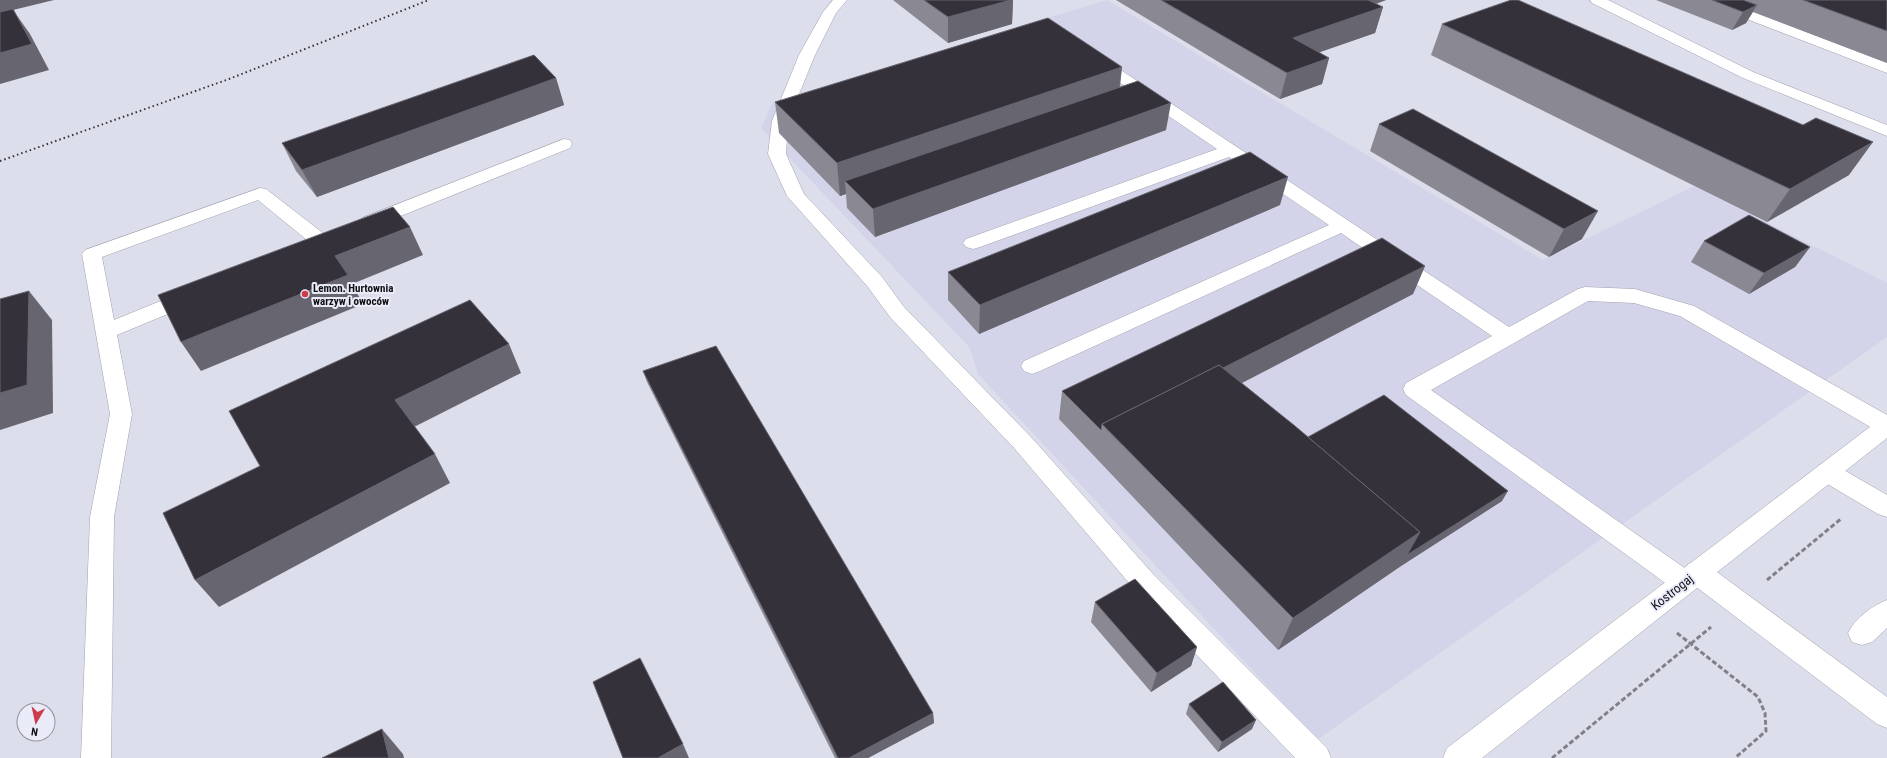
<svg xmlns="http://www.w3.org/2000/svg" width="1887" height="758" viewBox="0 0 1887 758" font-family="'Roboto Condensed',sans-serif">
<rect width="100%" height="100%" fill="#dddeeb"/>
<polygon fill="#d3d4e9" points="1107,0 1543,260 1694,186 1887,283 1887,337 1317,740 978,374 970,348 761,128 773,102"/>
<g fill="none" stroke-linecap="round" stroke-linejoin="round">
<g stroke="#a1a1ae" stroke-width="1">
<g id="service">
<polygon points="833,0 847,0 836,13 815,55 788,121 786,154 804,194 882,277 904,307 1031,437 1153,574 1327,748 1331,758 1295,758 1135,590 1015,449 890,317 868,287 787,196 768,154 772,121 799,55 823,12"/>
<polygon points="1590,0 1608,0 1753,72 1887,125 1887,136 1743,78 1592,3"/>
<polygon points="1703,0 1723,0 1887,63 1887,73 1705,3"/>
<polygon points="1096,55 1101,57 1509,327 1578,289 1585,287 1635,289 1694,306 1887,415 1887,435 1879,432 1680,316 1634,303 1588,301 1431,390 1686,569 1688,564 1697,561 1706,564 1887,697 1887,728 1877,724 1695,586 1693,590 1684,593 1675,590 1406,395 1403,389 1406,383 1492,336 1341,233 1040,371 1032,374 1024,371 1021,366 1024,361 1329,225 1229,157 980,247 973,249 966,247 963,243 966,239 1217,149 1091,63 1088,60 1091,57"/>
<polygon points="564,139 570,140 572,144 570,148 376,226 369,228 362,226 360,222 362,218"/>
<path d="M260 188 266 189 328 237 331 241C324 250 305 256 294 253L291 249 294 245 307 240 258 200 102 257 114 320 185 291 192 289 199 291 202 296 199 301 117 335 132 414 114 517 111 758H81L90 517 110 414 82 254 85 250Z"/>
<polygon points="1827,463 1835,465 1887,495 1887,517 1878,514 1819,479 1815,472 1819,465"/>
<path d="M1887 600V628L1872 642 1862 645 1852 642 1848 633C1855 618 1872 606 1887 600Z"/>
</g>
</g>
<g stroke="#a1a1ae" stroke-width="1">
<polygon id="minor" points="1887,417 1887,438 1482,758 1443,758 1447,748 1879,420"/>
</g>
<g stroke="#808089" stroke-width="3" stroke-dasharray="5 2.5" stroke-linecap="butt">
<polyline points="1767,580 1842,518"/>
<polyline points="1677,633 1758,697 1765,713 1766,731 1735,758"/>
<polyline points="1552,758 1711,627"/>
</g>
<use href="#service" fill="#fff" fill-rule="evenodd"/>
<use href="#minor" fill="#fff" fill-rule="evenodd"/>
<polyline stroke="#313137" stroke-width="2" stroke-dasharray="1.5 3" stroke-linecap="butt" points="0,161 229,79 429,0"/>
</g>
<g fill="#898893">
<polygon points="893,0 1013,0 1012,24 948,43"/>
<polygon points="1116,0 1386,0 1376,4 1383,7 1375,33 1319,52 1329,58 1322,84 1280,99"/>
<polygon points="1656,0 1887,0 1887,63 1753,12 1746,23 1732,30"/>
<polygon points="1442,24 1849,175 1767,222 1431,55"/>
<polygon points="1122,67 1120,88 1166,130 875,237 847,208 846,194 840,196 779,133 775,102"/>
<polygon points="556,78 564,105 317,197 296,171 282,143"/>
<polygon points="1379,124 1582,239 1549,257 1370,151"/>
<polygon points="1280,205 979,334 948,300 948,272"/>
<polygon points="1704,241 1810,247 1795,267 1749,294 1691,262"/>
<polygon points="1425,266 1413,294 1242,383 1308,437 1502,501 1401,566 1278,650 1096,458 1059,419 1062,391"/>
<polygon points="643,371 933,713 934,723 868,758 835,758 647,382"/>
<polygon points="1095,602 1197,647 1191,666 1151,692 1091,622"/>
<polygon points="1189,704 1252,729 1218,752 1186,714"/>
</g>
<g fill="#676570">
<polygon points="0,0 54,0 13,10 30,34 49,70 0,84"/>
<polygon points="1011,0 1013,0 1012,24 948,43 948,17"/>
<polygon points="1361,0 1386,0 1358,10"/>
<polygon points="1757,5 1746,23 1732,30 1743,12"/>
<polygon points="1383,7 1375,33 1286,64 1293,38"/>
<polygon points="1329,58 1322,84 1280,99 1287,73"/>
<polygon points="1122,67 1118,98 845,181 846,194 840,196 837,163"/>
<polygon points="556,78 564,105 317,197 302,170"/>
<polygon points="1171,103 1166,130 875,237 873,209"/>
<polygon points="1873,142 1849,175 1767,222 1790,189"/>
<polygon points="1288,177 1280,205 979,334 980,305"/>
<polygon points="1598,211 1582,239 1549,257 1564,229"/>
<polygon points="410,227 423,255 352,284 363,304 201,371 181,342 335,256"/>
<polygon points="1810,247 1795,267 1749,294 1764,273"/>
<polygon points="1425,266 1413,294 1122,445 1105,428"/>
<polygon points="29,291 52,320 53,413 0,430 0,393"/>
<polygon points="509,344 521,373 410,429 395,400"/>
<polygon points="435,454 450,483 219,607 195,580"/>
<polygon points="1508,491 1502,501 1401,566 1278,650 1293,618 1420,532"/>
<polygon points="1197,647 1191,666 1151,692 1157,673"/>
<polygon points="933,713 934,723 868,758 849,758"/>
<polygon points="1256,720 1252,729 1218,752 1222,742"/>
<polygon points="382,729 403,754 404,758 389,758"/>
<polygon points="683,744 689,758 658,758"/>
</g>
<g fill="#35313b" stroke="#676570">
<polygon points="924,0 1011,0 948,17"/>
<polygon points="1161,0 1368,0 1383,7 1293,38 1329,58 1287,73"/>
<polygon points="1511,0 1518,0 1803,125 1816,118 1873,142 1790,189 1442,24"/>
<polygon points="1712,0 1743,0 1757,5 1743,12"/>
<polygon points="1803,0 1887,0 1887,31"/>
<polygon points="13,9 32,44 0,53 0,12"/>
<polygon points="1048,18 1122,67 837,163 775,102"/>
<polygon points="534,55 556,78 302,170 282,143"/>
<polygon points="1138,81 1171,103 873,209 845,181"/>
<polygon points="1413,109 1598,211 1564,229 1379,124"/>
<polygon points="1250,152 1288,177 980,305 948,272"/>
<polygon points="393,207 410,227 335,256 348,275 181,342 158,295"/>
<polygon points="1749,215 1810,247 1764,273 1704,241"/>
<polygon points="1382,238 1425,266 1223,368 1219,365 1102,424 1101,430 1062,391"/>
<polygon points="29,291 27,385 0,393 0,299"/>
<polygon points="470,300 509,344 395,400 435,454 195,580 163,513 260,466 229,411"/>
<polygon points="716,346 933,713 849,758 838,758 643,371"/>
<polygon points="1219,365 1295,426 1420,532 1293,618 1102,424"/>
<polygon points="1384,395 1508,491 1407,555 1420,532 1308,437"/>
<polygon points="1135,579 1197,647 1157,673 1095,602"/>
<polygon points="640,658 683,744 658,758 623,758 593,682"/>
<polygon points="1223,682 1256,720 1222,742 1189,704"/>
<polygon points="382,729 389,758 322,758"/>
</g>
<circle fill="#cc3c49" stroke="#eaebf8" stroke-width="1.5" cx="305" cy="294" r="4"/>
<g text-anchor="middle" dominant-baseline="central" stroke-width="4" stroke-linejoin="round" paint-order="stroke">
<g font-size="11" font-weight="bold" fill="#0f0f14" stroke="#eaebf8" text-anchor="start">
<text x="313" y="288">Lemon. Hurtownia<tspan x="313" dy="13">warzyw i owoców</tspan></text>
</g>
<g font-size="13" fill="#0f0f14" stroke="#eaebf8">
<text transform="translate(1672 592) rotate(-38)">Kostrogaj</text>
</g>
</g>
<g transform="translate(36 722) rotate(189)"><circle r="19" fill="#eaebf8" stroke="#92939d"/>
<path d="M0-3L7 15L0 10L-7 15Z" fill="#cc3c49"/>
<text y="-6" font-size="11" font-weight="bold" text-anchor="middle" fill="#0f0f14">N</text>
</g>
</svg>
